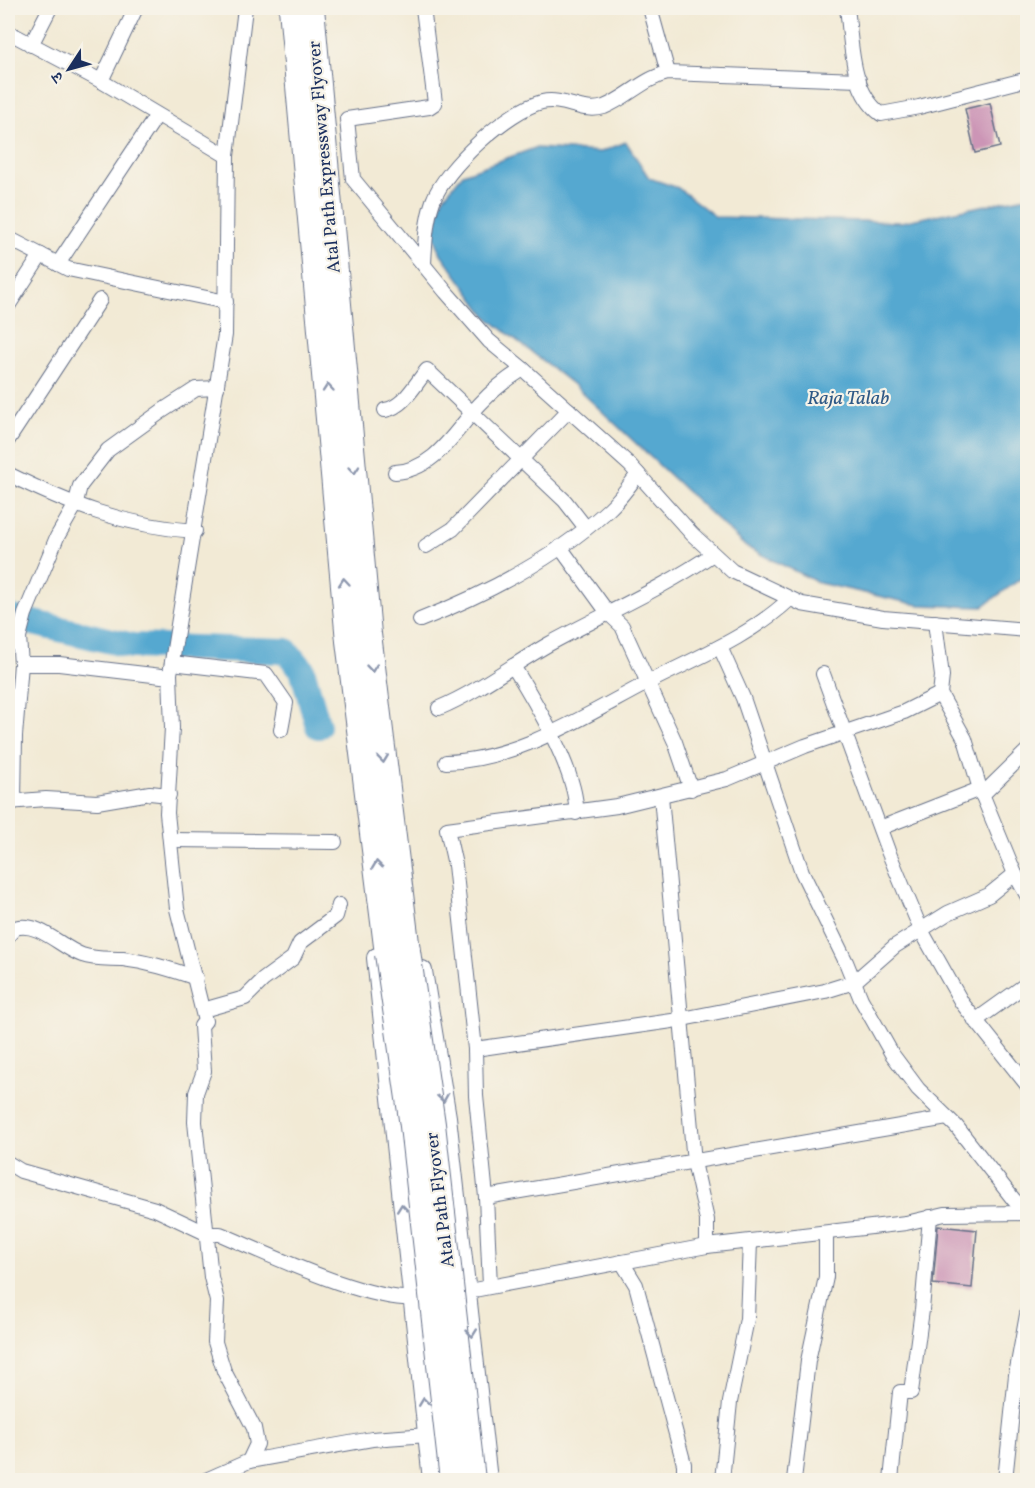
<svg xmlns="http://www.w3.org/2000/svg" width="1035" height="1488" viewBox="0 0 1035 1488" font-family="Vollkorn,'Noto Serif Devanagari',serif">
<rect width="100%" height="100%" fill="#f7f3e8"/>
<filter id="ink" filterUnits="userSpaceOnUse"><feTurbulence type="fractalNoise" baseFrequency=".0167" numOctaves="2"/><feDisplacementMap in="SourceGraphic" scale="12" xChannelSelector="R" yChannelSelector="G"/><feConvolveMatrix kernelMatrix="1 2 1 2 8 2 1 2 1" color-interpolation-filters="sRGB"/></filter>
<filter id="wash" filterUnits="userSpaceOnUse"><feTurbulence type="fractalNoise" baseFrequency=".008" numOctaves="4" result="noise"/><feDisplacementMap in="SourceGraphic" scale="24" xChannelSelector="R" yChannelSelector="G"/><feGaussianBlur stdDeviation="1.35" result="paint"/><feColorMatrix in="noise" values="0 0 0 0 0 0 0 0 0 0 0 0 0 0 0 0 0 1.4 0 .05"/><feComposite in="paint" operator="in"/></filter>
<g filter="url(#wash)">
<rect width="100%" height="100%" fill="#f2ead5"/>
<polygon fill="#55a8d0" stroke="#386c97" stroke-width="1.5" points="626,142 649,178 678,188 716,217 901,222 1027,197 1027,574 982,607 919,605 819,583 746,547 575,386 488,318 441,254 434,236 442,199 463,174 535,148 601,152"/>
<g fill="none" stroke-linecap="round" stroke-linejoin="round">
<polyline stroke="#55a8d0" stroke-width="26" points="8,617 133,646 286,651 302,669 318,726"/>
</g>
<g id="blocks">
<g fill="#cc95b6">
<polygon points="990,103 1000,147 975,153 965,109"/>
<polygon points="938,1226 977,1230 972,1288 933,1284"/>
</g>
</g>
</g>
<g filter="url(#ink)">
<use href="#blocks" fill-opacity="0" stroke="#667088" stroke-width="1.5"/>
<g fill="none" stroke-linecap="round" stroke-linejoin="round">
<g stroke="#667088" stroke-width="16">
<g id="street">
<polyline points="423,8 435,103 429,107 347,119 353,179 446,292 489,341 523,369 630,465 692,534 732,571 802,604 883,618 1028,630"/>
<polyline points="650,8 668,73"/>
<path d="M847 8C852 43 850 91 881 114L919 107 1028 79"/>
<polyline points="8,32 101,81 227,156 225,335 170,674 172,728 167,813 177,909 205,1021 201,1026 204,1071 196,1093 195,1122 211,1277 217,1301 215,1342 224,1371 254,1428 257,1444 249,1461 206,1480"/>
<polyline points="31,45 50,8"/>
<polyline points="101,81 136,8"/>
<polyline points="227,156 245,8"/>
<polyline points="8,238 68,269 226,302"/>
<polyline points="58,264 157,115"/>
<path d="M424 264C425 243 426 221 433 201 445 168 508 110 542 102 564 97 583 114 604 107 627 98 644 78 668 73L859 80"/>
<polyline points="8,306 41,255"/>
<path d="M385 410C404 407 415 384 427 370L565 501 586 528"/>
<polyline points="8,440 100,300"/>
<path d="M395 472C436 470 455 430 480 404 493 390 507 379 523 369"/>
<path d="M8 474C71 505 124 526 195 531"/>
<polyline points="426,546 453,529 569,410"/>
<polyline points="560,547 608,613 622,626 675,742 691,789"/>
<path d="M420 620C486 594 556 558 609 509 620 499 629 486 638 474"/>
<polyline points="935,622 942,676 940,694 965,739 980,789 1015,874 1028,897"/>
<polyline points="720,647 743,698 802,872 846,962 861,999 892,1054 918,1089 956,1126 1014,1200 1028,1211"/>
<polyline points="172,663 266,674 286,703 281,730"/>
<polyline points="21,664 59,664 170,677"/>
<path d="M513 666C534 699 579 776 576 813"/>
<polyline points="823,674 888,851 921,930 962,1003 1028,1086"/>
<path d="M439 708C479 691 512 665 549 644 604 614 662 589 713 554"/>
<path d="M446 762C519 760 587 714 649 682 698 657 749 637 790 599"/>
<polyline points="982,795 1028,750"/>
<polyline points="661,796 694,1162 707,1220 707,1246"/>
<polyline points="8,802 46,799 97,802 150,793 169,795"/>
<polyline points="14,802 15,736 21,664 19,637 25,614 57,537 75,506 80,486 108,450 162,411 196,389 217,388"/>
<polyline points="880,828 980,789"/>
<polyline points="171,840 335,842"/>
<path d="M8 936 15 928C39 921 60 947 82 955 96 960 109 958 123 959 147 962 174 970 196 978"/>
<polyline points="203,1010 245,998 263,980 293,958 300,943 336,916 339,905"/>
<polyline points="975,1021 1028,983"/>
<polyline points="475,1049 672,1021 825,991 854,982 895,946 948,913 989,895 1015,874"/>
<path d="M8 1163 21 1171 155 1209 208 1234H220C268 1254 371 1304 421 1298"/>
<polyline points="486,1197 947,1118"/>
<polyline points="622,1262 636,1285 684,1464 684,1480"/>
<polyline points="490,1286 486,1197 476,1096 475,1049 455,865 447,829 617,806 727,779 805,746 904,712 940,694"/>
<polyline points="458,1293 707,1246 906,1223 945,1214 1028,1213"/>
<polyline points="249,1461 372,1439 428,1435"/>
<polyline points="722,1480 730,1402 747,1319 750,1242"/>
<polyline points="794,1480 808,1361 826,1277 826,1234"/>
<polyline points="891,1480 900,1392 911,1392 922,1310 930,1217"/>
<polyline points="1005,1480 1016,1375 1028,1309"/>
</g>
</g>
<g stroke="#667088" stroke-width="22">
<g id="secondary">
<polyline points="377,958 433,1480"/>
<polyline points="422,971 446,1117 487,1480"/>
</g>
</g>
<g stroke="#667088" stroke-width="28">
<g id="highway">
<polyline points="292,8 349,641 388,954"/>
<polyline points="311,8 368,634 407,951"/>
</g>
</g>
<use href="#street" stroke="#fff" stroke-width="14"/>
<use href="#secondary" stroke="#fff" stroke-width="20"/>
<use href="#highway" stroke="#fff" stroke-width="26"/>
<g stroke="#667088" stroke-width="28" stroke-linecap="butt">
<g id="highway-bridge">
<polyline points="407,951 432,1124 472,1480"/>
<polyline points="388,954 413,1126 453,1480"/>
</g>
</g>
<use href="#highway-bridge" stroke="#fff" stroke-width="26"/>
</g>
<defs><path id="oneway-chevron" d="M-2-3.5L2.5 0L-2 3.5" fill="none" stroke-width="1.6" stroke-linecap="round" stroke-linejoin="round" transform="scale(1.5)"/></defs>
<g stroke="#8d97ae">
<use href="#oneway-chevron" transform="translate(328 388) rotate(-95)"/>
<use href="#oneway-chevron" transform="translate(354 470) rotate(85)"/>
<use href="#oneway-chevron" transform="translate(344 582) rotate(-95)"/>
<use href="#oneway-chevron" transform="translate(372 668) rotate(84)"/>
<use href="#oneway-chevron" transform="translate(383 759) rotate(83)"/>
<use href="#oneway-chevron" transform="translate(377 865) rotate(-97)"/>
<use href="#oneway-chevron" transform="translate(443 1098) rotate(81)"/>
<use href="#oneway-chevron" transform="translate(402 1208) rotate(-96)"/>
<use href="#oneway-chevron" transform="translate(472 1333) rotate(84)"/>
<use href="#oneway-chevron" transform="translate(424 1402) rotate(-97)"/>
</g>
</g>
<g text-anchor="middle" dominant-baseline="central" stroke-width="4.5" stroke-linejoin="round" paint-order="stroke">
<g font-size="18" fill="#1b2f5e" stroke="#f7f3e8">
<text transform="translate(325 157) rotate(-95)">Atal Path Expressway Flyover</text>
<text transform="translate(441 1200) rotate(-97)">Atal Path Flyover</text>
</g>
<g font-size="20" font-style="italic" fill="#2f5986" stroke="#f7f3e8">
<text x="848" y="399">Raja Talab</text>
</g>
</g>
<rect width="1035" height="1488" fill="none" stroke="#f7f3e8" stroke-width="30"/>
<g transform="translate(69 69) rotate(234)" stroke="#f7f3e8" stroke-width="4.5" paint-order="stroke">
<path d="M0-4.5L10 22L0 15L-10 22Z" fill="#1b2f5e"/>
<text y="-9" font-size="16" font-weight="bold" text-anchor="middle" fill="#1b2f5e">उ</text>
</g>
</svg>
